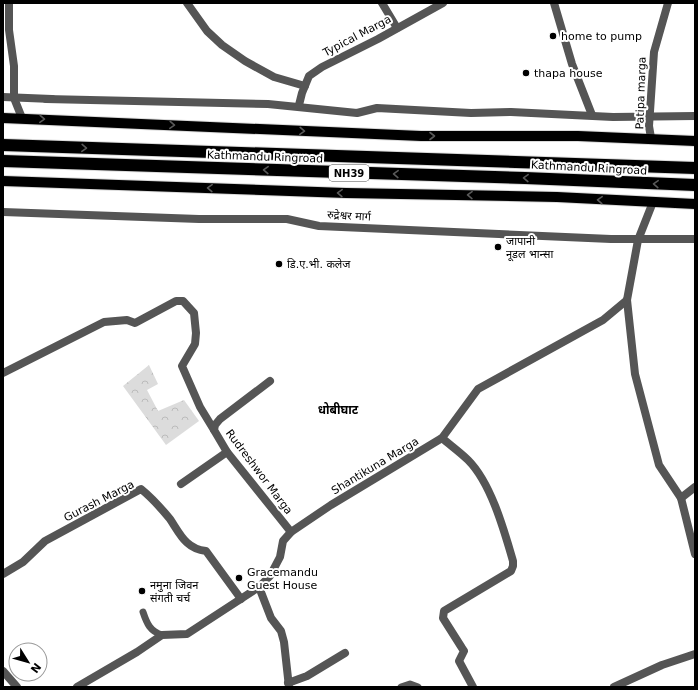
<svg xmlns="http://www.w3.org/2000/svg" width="698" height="690" viewBox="0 0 698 690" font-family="'DejaVu Sans','Noto Sans Devanagari',sans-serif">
<defs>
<pattern id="forest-crowns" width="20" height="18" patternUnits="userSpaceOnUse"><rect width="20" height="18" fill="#dcdcdc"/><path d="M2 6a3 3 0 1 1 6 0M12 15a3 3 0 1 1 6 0" fill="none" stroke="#bbb"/></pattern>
</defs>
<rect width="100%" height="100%" fill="#fff"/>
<polygon fill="url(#forest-crowns)" points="149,365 158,384 147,390 158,411 184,400 199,421 166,445 123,386"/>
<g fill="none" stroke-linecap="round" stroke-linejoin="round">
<g stroke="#dbdbdb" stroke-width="12">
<g id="primary">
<polyline points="3,118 421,136 578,136 695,141"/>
<polyline points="3,181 346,193 557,197 695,204"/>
</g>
</g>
<g stroke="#dbdbdb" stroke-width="14">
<g id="highway">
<polyline points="3,145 695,168"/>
<polyline points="3,161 525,178 695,185"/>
</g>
</g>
<g stroke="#555" stroke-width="7">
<path d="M143 612C147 624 150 631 162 635"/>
<polyline points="401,687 410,684 418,687"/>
</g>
<g stroke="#555" stroke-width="8">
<polyline points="9,3 9,30 14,66 14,98 22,118"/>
<polyline points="187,3 207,31 222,45 245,61 274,77 305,86"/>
<polyline points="382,3 397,28"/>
<polyline points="554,3 572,64 592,115"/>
<polyline points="3,97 52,99"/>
<polyline points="46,99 268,104 357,113 377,108 471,113 511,112 613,117 695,116"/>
<polyline points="299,105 302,93 309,76 322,67 378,39 443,3"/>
<polyline points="651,138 649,126 654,52 668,3"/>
<polyline points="3,212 199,219 287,219 319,226 611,239 695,239"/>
<polyline points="627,300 635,374 659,465 681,498 695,554"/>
<polyline points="3,373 104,322 127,320 135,323 176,301 183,301 194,313 196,333 195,344 182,366 200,407 214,430"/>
<polyline points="270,381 220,419 215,425 214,430 227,452 291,532"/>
<path d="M442 438C450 445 460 452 468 460 491 483 504 530 513 561V566L511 571 444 611 443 618 462 648 464 651 459 661 473 687"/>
<polyline points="181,484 227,452"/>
<polyline points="681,498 695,487"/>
<path d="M3 574 23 562 45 541 141 489C152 498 161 508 170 519 180 534 186 549 206 551L241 599"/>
<polyline points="259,587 271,618 281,631 284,642 289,687"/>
<polyline points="3,671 17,687"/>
<polyline points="288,683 307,676 345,653"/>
<polyline points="77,687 137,652 162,635 187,634 259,587 270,576 280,557 283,541 291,532 331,505 442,438 478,389 603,320 627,300 638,240 653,202"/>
<polyline points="614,687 662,665 695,654"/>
</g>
<use href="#primary" stroke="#000" stroke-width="10"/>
<use href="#highway" stroke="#000" stroke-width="12"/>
</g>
<defs><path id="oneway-chevron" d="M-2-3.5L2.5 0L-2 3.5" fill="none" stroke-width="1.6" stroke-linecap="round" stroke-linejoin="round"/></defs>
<g stroke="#595959">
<use href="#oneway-chevron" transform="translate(42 119) rotate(3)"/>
<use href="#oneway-chevron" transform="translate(172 125) rotate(3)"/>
<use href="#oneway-chevron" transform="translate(302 131) rotate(3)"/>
<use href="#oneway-chevron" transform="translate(432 136)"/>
<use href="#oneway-chevron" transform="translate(84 148) rotate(2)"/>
<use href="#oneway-chevron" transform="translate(266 170) rotate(-178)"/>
<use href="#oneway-chevron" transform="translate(396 174) rotate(-178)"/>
<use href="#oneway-chevron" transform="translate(526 178) rotate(-178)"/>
<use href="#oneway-chevron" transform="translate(656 184) rotate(-177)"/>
<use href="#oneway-chevron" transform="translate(210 188) rotate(-178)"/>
<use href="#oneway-chevron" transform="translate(340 193) rotate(-178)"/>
<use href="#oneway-chevron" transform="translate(470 195) rotate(-179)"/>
<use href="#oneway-chevron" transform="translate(600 200) rotate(-177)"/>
</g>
<g fill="#000" stroke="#fff" stroke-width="1.5">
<circle cx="553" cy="36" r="4"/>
<circle cx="526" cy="73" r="4"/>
<circle cx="498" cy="247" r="4"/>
<circle cx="279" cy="264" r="4"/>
<circle cx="239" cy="578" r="4"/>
<circle cx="142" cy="591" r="4"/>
</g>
<g text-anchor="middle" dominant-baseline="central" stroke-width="4" stroke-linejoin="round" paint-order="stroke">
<rect fill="#fff" stroke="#4c4c4c" stroke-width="1" x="329" y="165" width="40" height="16" rx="3"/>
<g font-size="10" font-weight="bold" fill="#000">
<text x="349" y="173">NH39</text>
</g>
<g font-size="11" fill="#000" stroke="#fff">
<text transform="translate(357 36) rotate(-28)">Typical Marga</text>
<text transform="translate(641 93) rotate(-88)">Patipa marga</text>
<text transform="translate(265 157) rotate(2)">Kathmandu Ringroad</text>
<text transform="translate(589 168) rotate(3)">Kathmandu Ringroad</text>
<text transform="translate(349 216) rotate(3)">रुद्रेश्वर मार्ग</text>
<text transform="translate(375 466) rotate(-31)">Shantikuna Marga</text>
<text transform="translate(259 472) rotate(53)">Rudreshwor Marga</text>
<text transform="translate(99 501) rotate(-27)">Gurash Marga</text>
</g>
<g font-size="11" fill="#000" stroke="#fff" text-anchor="start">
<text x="561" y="36">home to pump</text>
<text x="534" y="73">thapa house</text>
<text x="506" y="241">जापानी<tspan x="506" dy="13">नूडल भान्सा</tspan></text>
<text x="287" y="264">डि.ए.भी. कलेज</text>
<text x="247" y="572">Gracemandu<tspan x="247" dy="13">Guest House</tspan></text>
<text x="150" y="585">नमुना जिवन<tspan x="150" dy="13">संगती चर्च</tspan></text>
</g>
<g font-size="12" font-weight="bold" fill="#000" stroke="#fff">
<text x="338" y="410">धोबीघाट</text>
</g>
</g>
<rect width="698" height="690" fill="none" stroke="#000000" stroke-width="8"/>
<g transform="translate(28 662) rotate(127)"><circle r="19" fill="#ffffff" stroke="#999999"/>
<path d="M0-3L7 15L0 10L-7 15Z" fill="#000000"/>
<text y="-6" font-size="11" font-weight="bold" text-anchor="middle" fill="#000000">N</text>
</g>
</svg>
